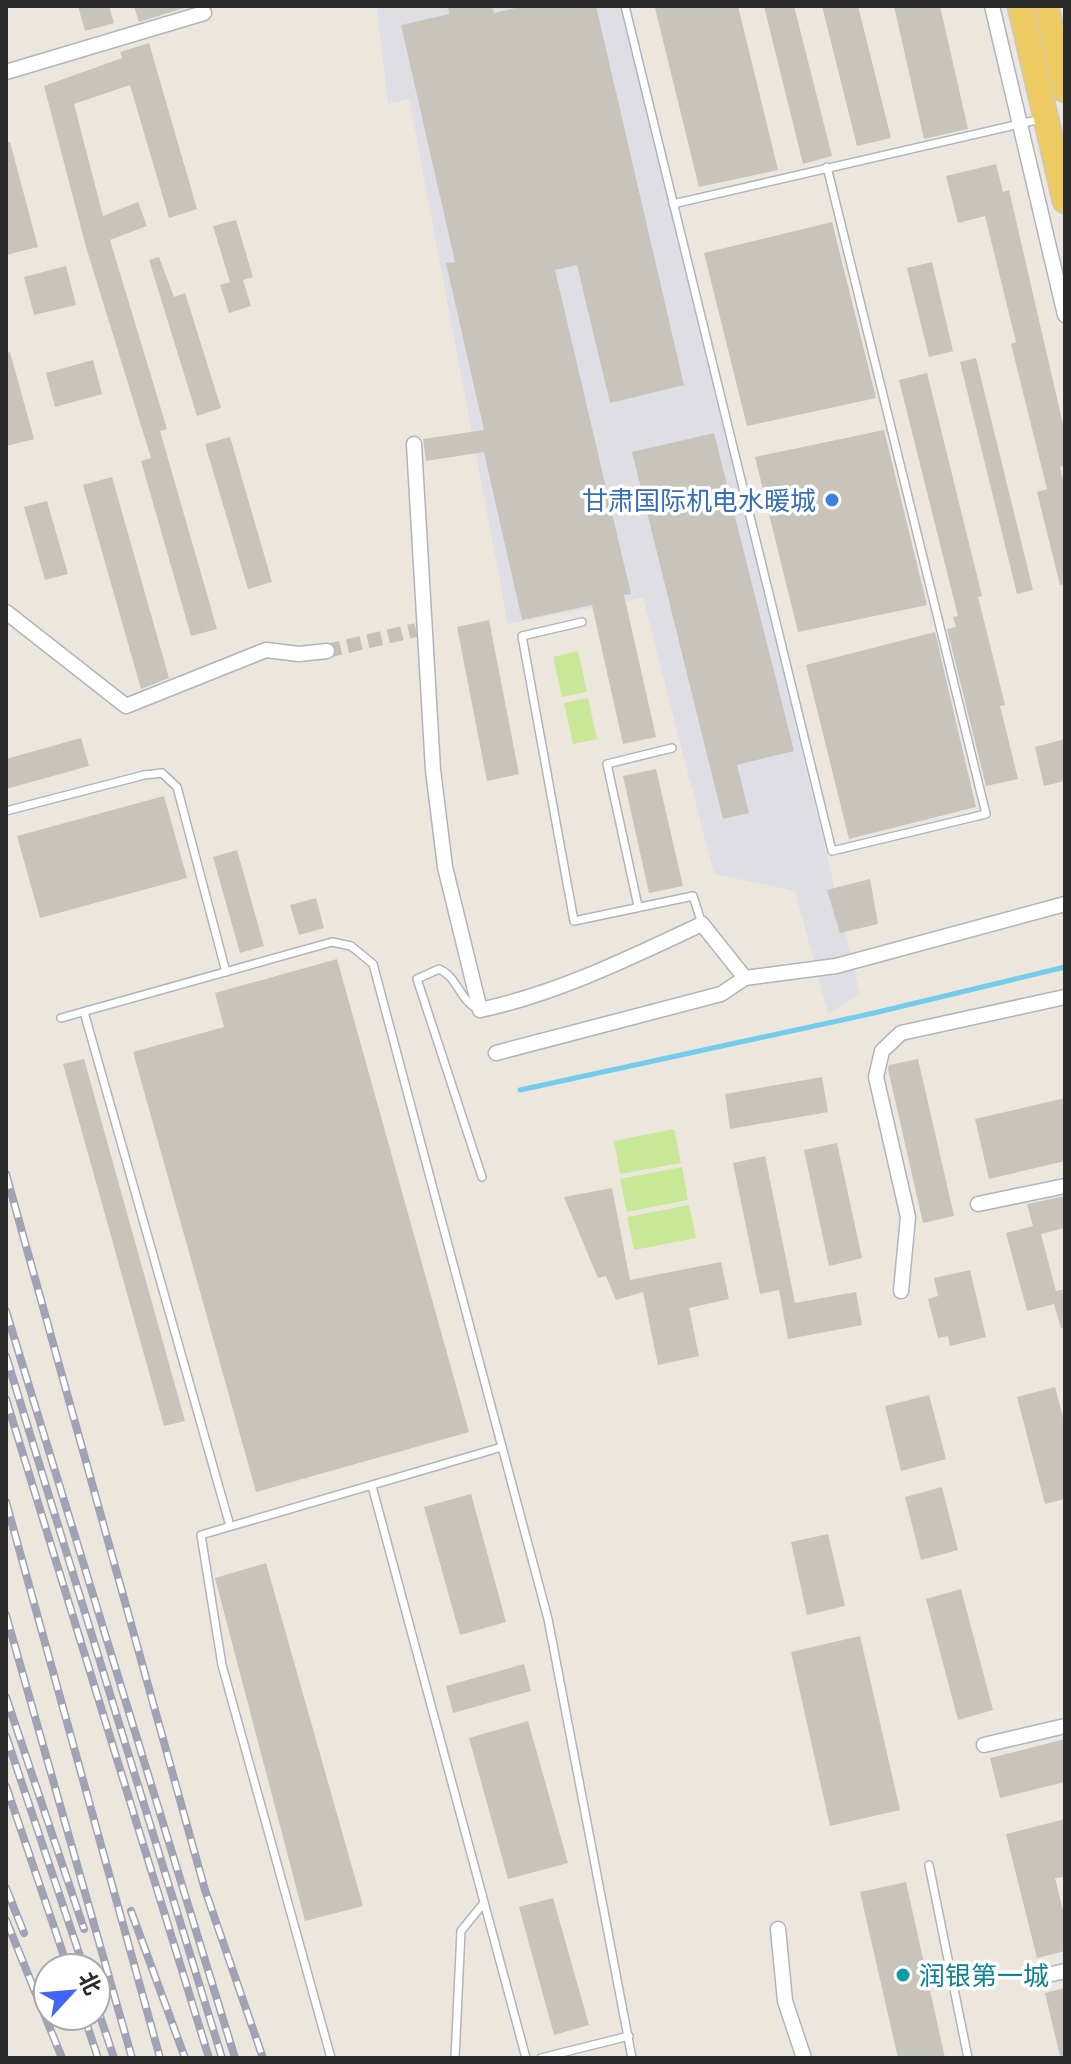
<svg xmlns="http://www.w3.org/2000/svg" width="1071" height="2064" viewBox="0 0 1071 2064" font-family="Ubuntu,'Noto Sans SC',sans-serif">
<rect width="100%" height="100%" fill="#ece6dd"/>
<polygon fill="#e0dee5" points="377,6 624,6 860,994 828,1014 795,891 714,874 643,598 508,624 409,99 388,104"/>
<g fill="#c7e897">
<polygon points="578,651 587,692 562,697 553,657"/>
<polygon points="588,698 597,739 573,744 564,703"/>
<polygon points="674,1129 681,1163 620,1174 614,1141"/>
<polygon points="682,1167 688,1200 627,1212 620,1179"/>
<polygon points="689,1205 696,1238 634,1250 627,1217"/>
</g>
<g fill="none" stroke-linecap="round" stroke-linejoin="round">
<polyline stroke="#73cceb" stroke-width="5" points="520,1090 874,1013 1065,967"/>
</g>
<g fill="#c8c4bc">
<polygon points="78,6 109,6 114,23 85,31"/>
<polygon points="134,6 184,6 184,8 139,22"/>
<polygon points="492,6 494,13 524,6 596,6 684,385 610,403 577,265 555,270 631,594 624,595 656,737 623,744 592,605 522,620 484,452 426,461 423,439 484,430 446,263 455,262 401,25 449,14 448,7 454,6"/>
<polygon points="664,6 738,6 778,170 699,187 655,8"/>
<polygon points="764,6 794,6 832,156 803,164"/>
<polygon points="822,6 858,6 891,138 857,146"/>
<polygon points="894,6 940,6 968,129 924,139"/>
<polygon points="149,43 197,209 169,218 130,85 74,104 103,216 138,202 147,226 110,240 167,429 160,431 217,629 191,636 141,461 151,458 86,247 44,86 122,58 120,52"/>
<polygon points="6,142 10,142 38,247 6,255"/>
<polygon points="996,164 1003,192 1009,190 1065,433 1065,465 1060,467 1065,487 1065,584 1060,585 1037,492 1047,489 1011,344 1016,342 985,216 958,223 946,176"/>
<polygon points="236,220 253,277 243,280 251,306 229,313 220,285 230,282 213,226"/>
<polygon points="832,222 876,398 747,426 704,253"/>
<polygon points="159,257 174,297 185,293 221,408 197,416 149,260"/>
<polygon points="932,262 953,351 929,357 907,268"/>
<polygon points="66,266 76,305 34,315 24,277"/>
<polygon points="10,352 34,439 6,446 6,353"/>
<polygon points="976,358 1033,590 1017,594 960,362"/>
<polygon points="93,360 102,394 55,407 46,373"/>
<polygon points="927,373 982,596 978,597 1005,705 1000,706 1018,779 986,786 947,629 956,627 953,617 958,616 899,380"/>
<polygon points="884,430 927,605 798,632 755,457"/>
<polygon points="714,433 794,751 737,765 749,813 723,819 632,452"/>
<polygon points="230,437 272,582 248,589 205,444"/>
<polygon points="112,477 169,678 141,689 83,485"/>
<polygon points="47,501 68,574 45,580 24,507"/>
<polygon points="489,620 519,774 487,781 457,627"/>
<polygon points="935,632 976,807 849,839 806,665"/>
<polygon points="81,738 89,766 6,789 6,759"/>
<polygon points="1065,739 1065,781 1044,786 1035,747"/>
<polygon points="656,769 683,886 649,893 623,776"/>
<polygon points="164,796 187,878 40,918 17,836"/>
<polygon points="237,850 264,946 240,953 213,857"/>
<polygon points="870,879 878,924 840,933 827,890"/>
<polygon points="316,898 324,928 299,935 290,905"/>
<polygon points="337,959 469,1432 256,1492 133,1052 224,1027 215,993"/>
<polygon points="84,1059 185,1421 164,1426 63,1064"/>
<polygon points="918,1059 954,1216 923,1223 888,1069 889,1065"/>
<polygon points="822,1077 828,1112 730,1129 725,1094"/>
<polygon points="1065,1098 1065,1161 989,1179 975,1119"/>
<polygon points="837,1143 862,1258 829,1266 804,1150"/>
<polygon points="765,1156 795,1303 856,1292 862,1325 788,1339 779,1290 760,1294 733,1163"/>
<polygon points="612,1188 630,1280 721,1262 729,1299 689,1308 699,1356 658,1365 643,1292 616,1300 606,1276 598,1278 564,1197"/>
<polygon points="1065,1196 1065,1228 1041,1234 1056,1291 1065,1289 1065,1328 1061,1328 1054,1304 1027,1311 1006,1233 1033,1226 1027,1204"/>
<polygon points="970,1270 986,1337 950,1346 948,1336 938,1338 928,1299 938,1296 934,1278"/>
<polygon points="1055,1387 1065,1425 1065,1499 1045,1504 1017,1397"/>
<polygon points="929,1395 946,1459 901,1471 885,1406"/>
<polygon points="942,1487 958,1550 921,1560 905,1497"/>
<polygon points="471,1494 506,1622 460,1635 424,1507"/>
<polygon points="828,1534 845,1606 807,1615 791,1542"/>
<polygon points="266,1563 363,1906 305,1921 215,1578"/>
<polygon points="961,1589 993,1710 958,1720 926,1599"/>
<polygon points="860,1636 900,1810 830,1826 791,1652"/>
<polygon points="524,1664 531,1691 453,1713 446,1686"/>
<polygon points="528,1721 568,1863 508,1879 469,1738"/>
<polygon points="1065,1739 1065,1782 1000,1798 990,1758"/>
<polygon points="1065,1819 1065,1877 1055,1878 1065,1918 1065,1951 1037,1958 1006,1834"/>
<polygon points="906,1882 945,2058 898,2058 860,1892"/>
<polygon points="553,1898 589,2025 554,2035 519,1907"/>
<polygon points="1065,1988 1065,2055 1060,2056 1045,1993"/>
</g>
<g fill="none" stroke-linecap="round" stroke-linejoin="round">
<polyline stroke="#c5c1b9" stroke-width="14" stroke-dasharray="14 7" stroke-linecap="butt" points="327,651 416,630"/>
<g stroke="#b1b4be" stroke-width="10">
<g id="service">
<polyline points="625,6 832,851 986,814 827,167"/>
<polyline points="673,204 1041,119"/>
<polyline points="582,622 522,636 574,921 693,896 702,924"/>
<polyline points="6,811 144,775 162,773 177,787 226,972"/>
<polyline points="638,906 607,764 672,748"/>
<path d="M478 1009C459 1000 458 977 439 969L417 979 482 1177"/>
<polyline points="84,1012 230,1526"/>
<polyline points="61,1018 332,942 351,946 373,964 548,1619 632,2058"/>
<polyline points="372,1486 526,2058"/>
<polyline points="929,1865 968,2058"/>
<polyline points="331,2058 222,1665 201,1535 502,1447"/>
<polyline points="455,2058 461,1931 483,1904"/>
<polyline points="541,2058 629,2036"/>
</g>
</g>
<g stroke="#b1b4be" stroke-width="17">
<g id="minor">
<polyline points="992,6 1065,315"/>
<polyline points="6,72 204,13"/>
<path d="M414 444 433 770 445 867 480 1010C559 993 629 958 702 924L745 978 836 966 1065 904"/>
<polyline points="6,612 126,706 266,650 299,654 327,651"/>
<polyline points="496,1053 721,994 745,978"/>
<polyline points="978,1204 1065,1186"/>
<polyline points="901,1291 908,1217 876,1077 882,1051 901,1033 1065,997"/>
<polyline points="984,1745 1065,1726"/>
<polyline points="778,1929 785,2001 804,2058"/>
<polyline points="1035,1978 1065,1971"/>
</g>
</g>
<g stroke="#c8c8c8" stroke-width="27">
<g id="primary">
<polyline points="1020,6 1065,201"/>
<polyline points="1046,6 1065,90"/>
</g>
</g>
<use href="#service" stroke="#fff" stroke-width="7"/>
<use href="#minor" stroke="#fff" stroke-width="14"/>
<use href="#primary" stroke="#edcb62" stroke-width="24"/>
<g stroke="#a0a3b5" stroke-width="8">
<g id="rail">
<polyline points="6,1174 205,1890 263,2058"/>
<polyline points="6,1311 235,2058"/>
<polyline points="6,1356 222,2058"/>
<polyline points="6,1399 209,2058"/>
<polyline points="6,1502 160,2058"/>
<polyline points="6,1615 132,2058"/>
<polyline points="6,1697 84,1929"/>
<polyline points="6,1736 84,1968"/>
<polyline points="6,1786 68,1968"/>
<polyline points="6,1888 24,1933"/>
<polyline points="131,1911 185,2058"/>
<polyline points="6,1920 62,2058"/>
<polyline points="96,2004 114,2058"/>
<polyline points="84,2016 98,2058"/>
</g>
</g>
<use href="#rail" stroke="#fff" stroke-width="5" stroke-dasharray="15" stroke-linecap="butt"/>
</g>
<circle fill="#3f7fe0" stroke="#fff" stroke-width="3" cx="832" cy="500" r="8"/>
<circle fill="#0f9aa8" stroke="#fff" stroke-width="3" cx="903" cy="1975" r="8"/>
<g text-anchor="middle" dominant-baseline="central" stroke-width="7" stroke-linejoin="round" paint-order="stroke">
<g font-size="26" fill="#366cbe" stroke="#fff" text-anchor="end">
<text x="816" y="500">甘肃国际机电水暖城</text>
</g>
<g font-size="26" fill="#0d838f" stroke="#fff" text-anchor="start">
<text x="919" y="1975">润银第一城</text>
</g>
</g>
<rect width="1071" height="2064" fill="none" stroke="#2b2b2b" stroke-width="16"/>
<g transform="translate(72 1992) rotate(64)"><circle r="38" fill="#ffffff" stroke="#aaaaaa" stroke-width="2"/>
<path d="M0-6L14 30L0 20L-14 30Z" fill="#4265f5"/>
<text y="-12" font-size="22" font-weight="bold" text-anchor="middle" fill="#2b2b2b">北</text>
</g>
</svg>
